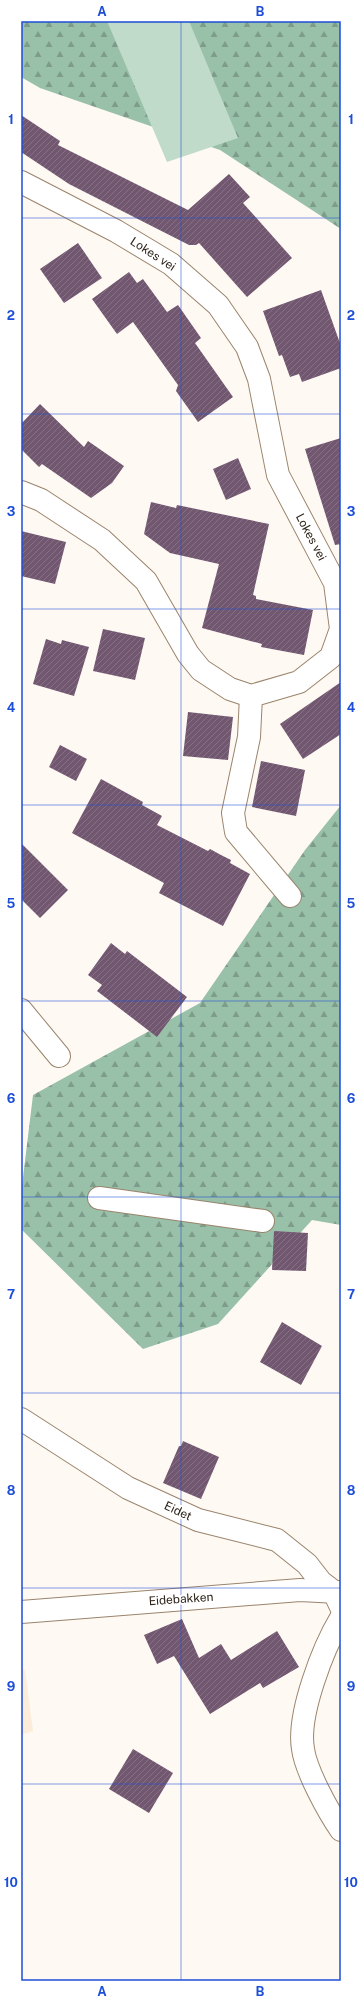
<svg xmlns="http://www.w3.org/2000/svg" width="362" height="2002" viewBox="0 0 362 2002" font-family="'Public Sans',sans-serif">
<defs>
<pattern id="forest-firs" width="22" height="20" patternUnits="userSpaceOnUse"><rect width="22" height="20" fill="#99c0a9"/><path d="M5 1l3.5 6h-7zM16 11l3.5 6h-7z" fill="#7d9c89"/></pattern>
<pattern id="building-hatch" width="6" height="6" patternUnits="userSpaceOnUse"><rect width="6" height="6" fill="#725771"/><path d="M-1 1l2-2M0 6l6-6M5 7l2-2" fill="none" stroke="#867083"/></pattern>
</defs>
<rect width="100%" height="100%" fill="#fef9f3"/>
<polygon fill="#fdecd9" points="21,1669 25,1670 33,1731 21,1735"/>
<g fill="url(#forest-firs)">
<polygon points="21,21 341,21 341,229 220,150 40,88 21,77"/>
<polygon points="341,805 341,1225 312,1220 218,1324 143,1349 21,1229 21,1194 33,1095 200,1003 305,850"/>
</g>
<polygon fill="#c1dbcb" points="107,21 189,21 238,138 167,162"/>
<g fill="url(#building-hatch)">
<polygon points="21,115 60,141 58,145 188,210 229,174 250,197 243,203 292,258 247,297 199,243 196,245 189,245 69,184 21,152"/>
<polygon points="78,243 102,278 64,303 40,269"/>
<polygon points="129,272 137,283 143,279 167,312 178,305 201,338 195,343 233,397 198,422 176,391 178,385 133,322 117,334 92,299"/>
<polygon points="321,290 341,346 341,368 302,382 299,374 290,377 282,355 279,356 263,311"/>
<polygon points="40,404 84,447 88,441 124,466 112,483 91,498 42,464 39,467 21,449 21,424"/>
<polygon points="341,438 341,544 335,545 305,449"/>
<polygon points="238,458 251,489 226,500 213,469"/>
<polygon points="151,502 176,508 177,505 269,524 253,595 256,596 256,599 313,610 304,655 261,647 262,644 202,628 219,564 170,553 144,534"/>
<polygon points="21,531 66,542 55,584 21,576"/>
<polygon points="103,629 145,638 135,680 93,671"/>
<polygon points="46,639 61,644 62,640 89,647 74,696 33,684"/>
<polygon points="341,682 341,734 303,759 280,724"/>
<polygon points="188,712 233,717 228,760 183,756"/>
<polygon points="60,745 87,759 76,781 49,767"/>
<polygon points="261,761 305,770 296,816 252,807"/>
<polygon points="101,779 143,802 142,805 162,816 157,825 208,851 210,849 221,855 231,860 230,863 250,874 223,926 159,893 164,883 72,833"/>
<polygon points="21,843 68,890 40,918 21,899"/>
<polygon points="111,943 125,954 127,951 187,997 157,1037 97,991 102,985 88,975"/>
<polygon points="274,1231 308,1233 306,1271 272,1270"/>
<polygon points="282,1322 322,1346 301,1385 260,1362"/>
<polygon points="183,1441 219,1457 201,1499 163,1483 179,1446 181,1446"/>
<polygon points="182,1619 199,1658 221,1644 231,1660 277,1631 299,1667 263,1688 260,1683 210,1714 174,1656 157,1664 144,1635"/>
<polygon points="133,1749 173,1773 149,1813 109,1789"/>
</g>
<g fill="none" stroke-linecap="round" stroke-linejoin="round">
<g stroke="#9a846c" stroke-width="24">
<g id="minor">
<polyline points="21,182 116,231 171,264 218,305 247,347 259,379 278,475 335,583 341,629 331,657 299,682 251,696 230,689 201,670 188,654 146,581 102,540 41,500 21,492"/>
<polyline points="251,696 249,737 233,813 236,832 290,896"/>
<polyline points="21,1010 59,1056"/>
<polyline points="99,1198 263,1221"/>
<polyline points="21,1419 128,1488 198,1520 277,1540 307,1564 321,1582 334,1592 341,1607"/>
<polyline points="21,1612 300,1590 338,1592"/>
<path d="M341 1618C323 1648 297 1715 303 1749 306 1771 328 1811 341 1830"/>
</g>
</g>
<use href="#minor" stroke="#fff" stroke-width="22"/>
</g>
<path fill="none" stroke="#1d4ed8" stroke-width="1" stroke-opacity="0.55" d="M181 21V1981M21 218H341M21 414H341M21 609H341M21 805H341M21 1001H341M21 1197H341M21 1393H341M21 1588H341M21 1784H341"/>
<g text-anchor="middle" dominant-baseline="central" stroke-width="4" stroke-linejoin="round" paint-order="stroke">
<g font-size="12" fill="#2d241a" stroke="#fff">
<text transform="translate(153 254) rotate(33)">Lokes vei</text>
<text transform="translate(311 537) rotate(62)">Lokes vei</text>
<text transform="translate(178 1511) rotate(25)">Eidet</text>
<text transform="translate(181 1599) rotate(-4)">Eidebakken</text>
</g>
</g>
<rect width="362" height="2002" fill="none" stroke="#ffffff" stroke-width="44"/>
<rect x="22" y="22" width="318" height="1958" fill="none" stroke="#1d4ed8" stroke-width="1.5"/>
<g font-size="13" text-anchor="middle" font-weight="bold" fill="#1d4ed8">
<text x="102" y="16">A</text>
<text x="260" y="16">B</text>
<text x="11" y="124">1</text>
<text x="351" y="124">1</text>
<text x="11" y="320">2</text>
<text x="351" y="320">2</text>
<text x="11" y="516">3</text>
<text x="351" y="516">3</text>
<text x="11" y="712">4</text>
<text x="351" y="712">4</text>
<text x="11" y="908">5</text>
<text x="351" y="908">5</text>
<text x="11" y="1103">6</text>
<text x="351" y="1103">6</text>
<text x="11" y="1299">7</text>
<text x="351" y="1299">7</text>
<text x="11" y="1495">8</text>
<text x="351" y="1495">8</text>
<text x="11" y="1691">9</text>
<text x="351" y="1691">9</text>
<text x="11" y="1887">10</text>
<text x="351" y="1887">10</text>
<text x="102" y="1996">A</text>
<text x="260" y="1996">B</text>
</g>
</svg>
